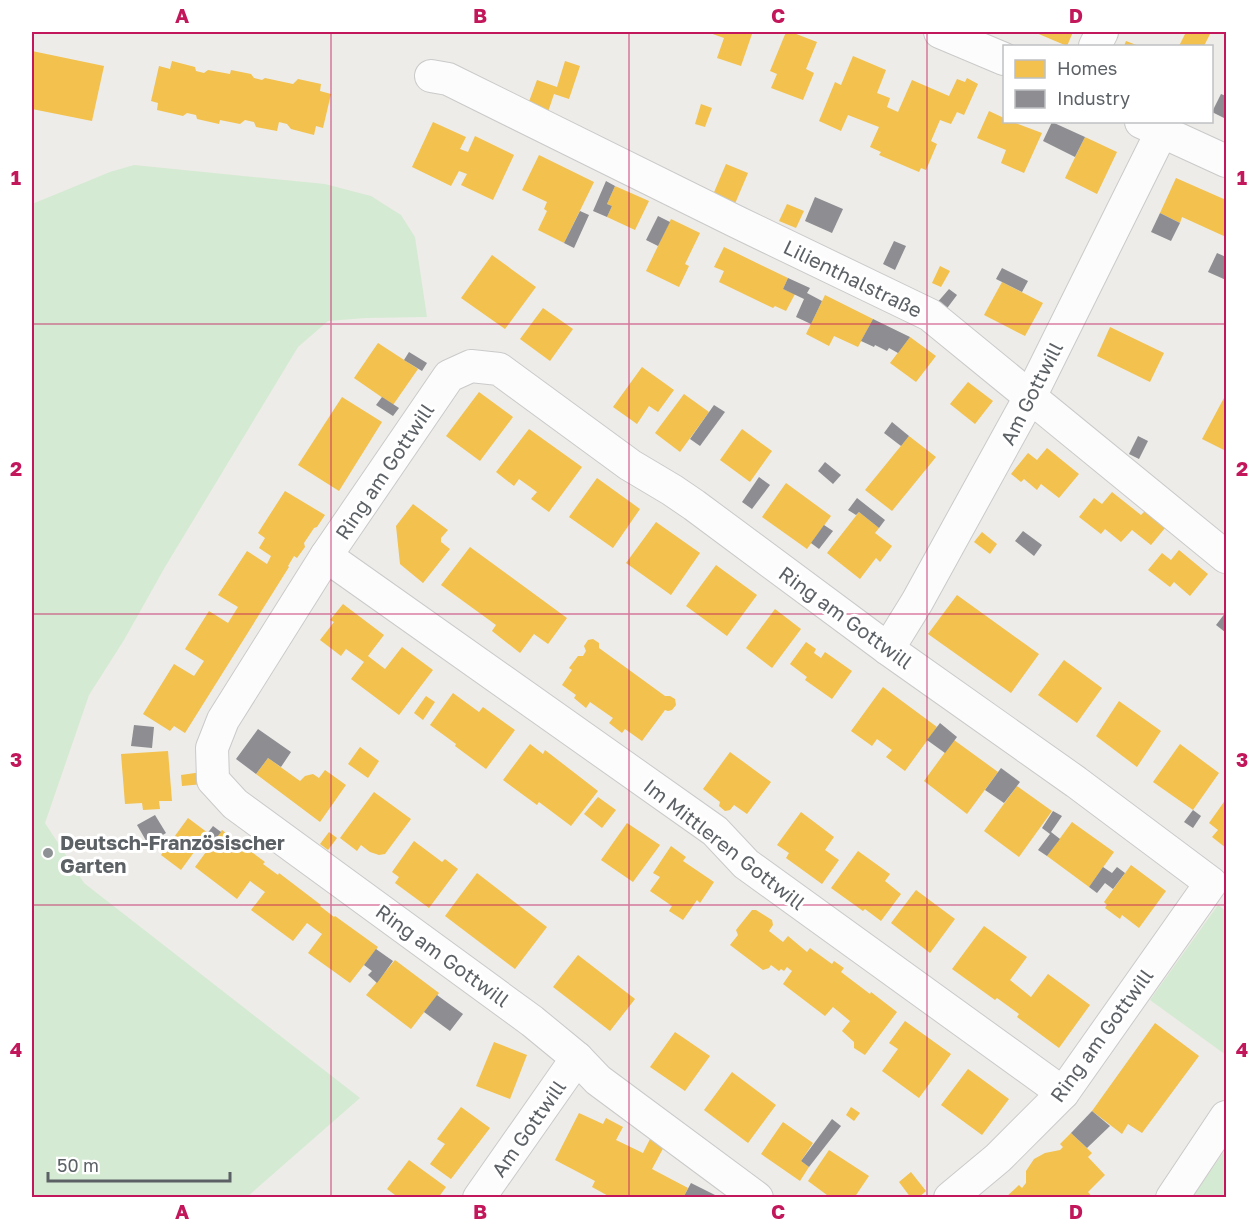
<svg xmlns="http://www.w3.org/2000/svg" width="1258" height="1229" viewBox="0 0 1258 1229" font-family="'Golos Text',sans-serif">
<rect width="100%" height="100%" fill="#edece8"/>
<g fill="#d5ead2">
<polygon points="134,165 325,184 371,196 401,215 415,237 427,317 366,318 328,321 298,347 165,567 124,640 89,695 45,823 84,883 360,1098 247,1197 32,1197 32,204 110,172"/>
<polygon points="1218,905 1226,911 1226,1055 1150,1000"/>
<polygon points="1226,1149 1226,1197 1192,1197"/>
</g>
<g fill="#f2c14e">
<polygon points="707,32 744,32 752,34 741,66 717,58 724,38"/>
<polygon points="786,32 791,32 817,42 806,69 814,73 803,100 771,88 777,74 770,71"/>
<polygon points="1034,32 1073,32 1067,46"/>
<polygon points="1186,32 1211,32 1204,46 1179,46"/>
<polygon points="1126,41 1139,46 1124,46"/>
<polygon points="32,51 104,66 92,121 32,109"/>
<polygon points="853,56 886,70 877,93 890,98 887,107 898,112 912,80 949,96 957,79 965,82 967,78 978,84 964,115 957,112 951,124 940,120 931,141 937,144 926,170 921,168 919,172 879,155 881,152 870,147 879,127 848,115 841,131 819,121 835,82 841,85"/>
<polygon points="172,61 195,67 196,71 204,73 208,70 230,74 231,70 251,74 254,78 262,80 265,78 293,84 298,79 321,84 320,91 331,94 323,128 316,126 314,135 291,129 287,124 279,122 277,131 256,127 254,122 245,120 240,124 220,120 219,124 197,119 196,115 187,113 183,116 157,110 158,103 151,101 159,66 170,69"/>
<polygon points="565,61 580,66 569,99 554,94 547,115 527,107 537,80 557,87"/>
<polygon points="701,104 712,108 705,127 695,124"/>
<polygon points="989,111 1004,118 1004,122 1013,122 1042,133 1024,173 1001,163 1006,150 977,138"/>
<polygon points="433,122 466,137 460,149 468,152 475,136 514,155 493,200 461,185 467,174 459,171 451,186 412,167"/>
<polygon points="1085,137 1117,152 1097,194 1065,178"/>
<polygon points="539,155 594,182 564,243 538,230 547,211 544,209 547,202 522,190"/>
<polygon points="726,164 748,173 734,206 712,197"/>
<polygon points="1176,178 1226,200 1226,237 1182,217 1180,223 1160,213"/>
<polygon points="615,186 649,201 635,230 607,217 612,206 607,204"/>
<polygon points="787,204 804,211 796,228 779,221"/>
<polygon points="671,219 700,233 685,264 689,266 679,287 646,271"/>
<polygon points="724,247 788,278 783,289 795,294 786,311 775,306 773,308 719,282 724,271 714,267"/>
<polygon points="492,255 536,287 505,329 461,298"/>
<polygon points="940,266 950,271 941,287 932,283"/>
<polygon points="1002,282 1043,303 1025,336 984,315"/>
<polygon points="825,295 873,319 858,347 834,336 829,346 806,334"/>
<polygon points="543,308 573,329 550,361 520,339"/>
<polygon points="1110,327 1164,353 1150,382 1097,356"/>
<polygon points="910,337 936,356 916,382 890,363"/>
<polygon points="378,343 418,369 393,405 354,378"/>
<polygon points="642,367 674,390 658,412 649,406 637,424 613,407"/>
<polygon points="968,382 993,401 975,424 950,404"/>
<polygon points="479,392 513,417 480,461 446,436"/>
<polygon points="684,394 709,412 680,452 655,433"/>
<polygon points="1225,396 1226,397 1226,451 1202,439"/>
<polygon points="342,397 382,422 339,491 298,465"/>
<polygon points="529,429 582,467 549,512 531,499 537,492 519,479 514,486 496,472"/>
<polygon points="742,429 772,451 750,482 720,460"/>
<polygon points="909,436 936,457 892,511 865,490"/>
<polygon points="1047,448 1079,474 1059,498 1041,484 1037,490 1024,479 1021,482 1011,474 1028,453 1037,460"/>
<polygon points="597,478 640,509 613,548 569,517"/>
<polygon points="786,483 831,516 807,549 762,517"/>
<polygon points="285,491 325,515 317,527 314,528 304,543 305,547 297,558 294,556 288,566 289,567 185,733 174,726 170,731 143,714 174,664 194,676 204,661 185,649 209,611 228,623 238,607 218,595 247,551 267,564 271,556 259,548 265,538 258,533"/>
<polygon points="1112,492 1141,515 1145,511 1165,528 1151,545 1132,530 1121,542 1105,529 1101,534 1079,517 1094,498 1102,504"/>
<polygon points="413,504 448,530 441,538 441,542 450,549 423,583 400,564 396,526"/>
<polygon points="859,512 879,528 875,533 892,546 880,562 876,558 860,579 827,553"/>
<polygon points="656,522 700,553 671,595 626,563"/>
<polygon points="982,532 997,544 990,554 974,542"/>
<polygon points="470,547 567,618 548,644 534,634 520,653 492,631 496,625 441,585"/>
<polygon points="1179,550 1208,574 1190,596 1174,582 1170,587 1148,570 1162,553 1171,560"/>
<polygon points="716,565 757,595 727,636 686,606"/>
<polygon points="957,595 1039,654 1011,693 928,634"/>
<polygon points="343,604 384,635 368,656 385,669 402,647 433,670 399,715 351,679 364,662 346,649 341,656 320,640 334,622 330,620"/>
<polygon points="775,609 801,629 772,668 746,648"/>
<polygon points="593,639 599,643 599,648 665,696 670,696 675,699 676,705 672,710 668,711 665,710 642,741 625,729 622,733 609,723 613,718 590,702 586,708 574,698 576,695 562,685 572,670 569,668 578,656 583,656 586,651 584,646 588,640"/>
<polygon points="806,642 816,649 814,653 821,658 825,652 852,671 832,699 805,680 807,677 790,664"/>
<polygon points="1064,660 1102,688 1077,723 1038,695"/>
<polygon points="883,687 937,727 905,771 886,757 892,750 877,739 872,746 851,731"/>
<polygon points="453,693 479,712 483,707 515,730 486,769 455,746 456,744 430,725"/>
<polygon points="426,696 435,702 423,720 414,713"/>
<polygon points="1119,701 1161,731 1137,767 1096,736"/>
<polygon points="954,740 998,772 967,814 924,781"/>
<polygon points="530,744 543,754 545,750 598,791 571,826 539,802 537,805 503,780"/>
<polygon points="1180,744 1219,773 1193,810 1153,782"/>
<polygon points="360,747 379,761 368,778 348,764"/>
<polygon points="168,751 172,801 159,801 160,809 143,810 142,803 125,804 121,754"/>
<polygon points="730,752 771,782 747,814 734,805 730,810 725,811 719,806 720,802 703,789"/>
<polygon points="268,758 300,781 305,776 313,774 319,778 325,770 346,785 320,822 256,774"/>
<polygon points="202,772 203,784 182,786 181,775"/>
<polygon points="1017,786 1052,811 1019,857 984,831"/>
<polygon points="374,792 411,819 385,854 379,855 370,852 361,845 357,851 340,838"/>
<polygon points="598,797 616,810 602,828 584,814"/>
<polygon points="1226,799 1226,848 1212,837 1218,830 1209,823"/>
<polygon points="801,812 834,837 825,850 839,860 822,884 786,858 789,853 777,845"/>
<polygon points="188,818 208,833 181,870 161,855"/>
<polygon points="1072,822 1114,852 1089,887 1047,856"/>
<polygon points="627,823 660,845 633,882 601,860"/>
<polygon points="222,830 265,862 263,864 278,875 279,873 321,905 320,906 334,917 335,916 378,947 350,983 308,953 322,934 307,923 293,941 251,910 265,892 250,881 237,899 195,867"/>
<polygon points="329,832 337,838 328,850 320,844"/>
<polygon points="414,841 442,862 445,859 458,869 429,908 395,883 399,877 392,872"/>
<polygon points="671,846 686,857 683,861 714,882 700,903 697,900 683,920 669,911 672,906 650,891 660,877 653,873"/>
<polygon points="858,851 890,874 885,881 901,894 881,921 865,909 863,911 831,888"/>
<polygon points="1131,865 1166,891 1139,928 1122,915 1120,919 1105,908 1107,905 1104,902"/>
<polygon points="477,873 547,927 515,969 445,916"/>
<polygon points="916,890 955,919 930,953 891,923"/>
<polygon points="752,910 756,910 772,920 773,925 769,931 783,942 788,936 807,952 810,948 832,964 834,961 844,968 841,972 870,994 871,992 897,1012 865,1055 854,1048 854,1042 842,1031 850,1021 833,1007 825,1016 783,984 792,971 787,967 784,971 781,969 779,971 771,965 769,968 763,970 730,945 738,935 736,930"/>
<polygon points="984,926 1027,957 1010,980 1031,997 1048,974 1090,1005 1059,1048 1017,1017 1019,1014 997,998 995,1000 952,969"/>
<polygon points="578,955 635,999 610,1031 553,987"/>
<polygon points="395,960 439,993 411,1029 366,995"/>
<polygon points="905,1021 951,1054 919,1098 882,1071 898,1049 889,1043"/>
<polygon points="1155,1023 1199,1056 1142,1133 1128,1124 1122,1134 1092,1111"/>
<polygon points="675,1032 710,1056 685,1091 650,1067"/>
<polygon points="494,1042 527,1055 510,1099 476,1086"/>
<polygon points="968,1069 1009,1099 982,1135 941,1105"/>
<polygon points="732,1072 776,1105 748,1143 704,1110"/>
<polygon points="461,1107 490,1128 451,1179 430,1164 445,1144 437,1139"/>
<polygon points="851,1107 860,1113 854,1121 846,1115"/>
<polygon points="579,1113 603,1124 606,1118 623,1127 616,1140 643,1153 652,1135 666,1143 652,1169 688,1188 683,1198 612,1198 592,1187 595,1181 555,1160"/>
<polygon points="783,1122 813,1143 801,1161 809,1167 800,1181 761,1154"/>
<polygon points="1071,1133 1092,1153 1088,1157 1105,1175 1088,1192 1093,1198 1005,1198 1019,1185 1022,1188 1026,1183 1026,1171 1034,1159 1045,1153 1060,1150 1063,1147 1060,1144"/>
<polygon points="829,1150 869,1176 854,1198 831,1198 808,1181"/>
<polygon points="409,1160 446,1187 438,1198 399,1198 387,1189"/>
<polygon points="911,1172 926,1191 918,1198 911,1198 899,1182"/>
</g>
<g fill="#8d8d92">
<polygon points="1221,94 1226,96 1226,119 1212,112"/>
<polygon points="1052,122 1085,137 1075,157 1043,141"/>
<polygon points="606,181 615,186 607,204 612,206 607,217 593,211"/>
<polygon points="815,197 843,209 832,233 805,221"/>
<polygon points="580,211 589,215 574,248 564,243"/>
<polygon points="1160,213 1180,223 1171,241 1151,232"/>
<polygon points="658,216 670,222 658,246 646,240"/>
<polygon points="894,241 906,246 895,270 883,264"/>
<polygon points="1217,253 1226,257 1226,280 1208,272"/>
<polygon points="1002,268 1028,281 1022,292 996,279"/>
<polygon points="788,278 810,288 807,293 822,301 811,324 796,317 804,299 783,289"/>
<polygon points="949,289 957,295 945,311 936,304"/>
<polygon points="873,319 910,337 898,353 889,348 887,351 875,345 874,347 861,341"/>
<polygon points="409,352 427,363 422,371 404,360"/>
<polygon points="382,397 399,408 393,416 376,405"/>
<polygon points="714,405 725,412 700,446 690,439"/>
<polygon points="892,422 909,436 901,446 884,433"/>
<polygon points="1138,436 1148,441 1139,459 1129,454"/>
<polygon points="825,462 841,475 833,484 818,471"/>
<polygon points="759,477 770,485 752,509 742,502"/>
<polygon points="857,498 885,520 879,528 859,512 856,515 848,510"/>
<polygon points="824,525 833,531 819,549 811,543"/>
<polygon points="1023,531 1042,545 1034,556 1015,541"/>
<polygon points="1226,612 1226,629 1225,632 1216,625"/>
<polygon points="940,723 957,737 945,753 927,740"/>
<polygon points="134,725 154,727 152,748 131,746"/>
<polygon points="258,729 291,752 281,767 268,758 256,774 236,759"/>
<polygon points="1001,768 1020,782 1004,803 985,790"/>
<polygon points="1193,810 1201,816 1193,828 1184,822"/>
<polygon points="1053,811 1062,816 1051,832 1060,839 1047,856 1038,850 1050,834 1042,828"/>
<polygon points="155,815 166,833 148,844 137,825"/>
<polygon points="213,826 221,832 208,849 200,843"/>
<polygon points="1103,867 1112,873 1117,867 1125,873 1113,889 1105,883 1097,893 1089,887"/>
<polygon points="376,949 393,961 377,983 368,975 372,971 364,965"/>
<polygon points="437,995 463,1014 450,1031 424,1012"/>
<polygon points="1092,1111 1110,1126 1087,1148 1071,1133"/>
<polygon points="832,1119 841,1126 809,1167 801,1161"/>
<polygon points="691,1183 717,1196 716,1198 683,1198"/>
</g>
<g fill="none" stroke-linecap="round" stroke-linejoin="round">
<g stroke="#cacaca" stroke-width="34">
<g id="minor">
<polyline points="940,32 1004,59"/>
<polyline points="1095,46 1102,32"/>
<polyline points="431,76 448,79 737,222 930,315 1226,557"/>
<polyline points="1141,122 1226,161"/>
<polyline points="326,556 715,831 746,864 1063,1093"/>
<polyline points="888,649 917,602 1030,397 1162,131"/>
<polyline points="479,1198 577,1058"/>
<polyline points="757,1198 598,1080 577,1058 532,1021 235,804 213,780 212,748 223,720 326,556 449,376 471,366 499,369 630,465 672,490 694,505 888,649 1076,782 1211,883 1063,1093 998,1158 950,1198"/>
<polyline points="1172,1198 1226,1117"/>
</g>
</g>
<use href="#minor" stroke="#fcfcfc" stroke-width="32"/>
</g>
<path fill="none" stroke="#c2185b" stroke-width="1.5" stroke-opacity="0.55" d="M331 32V1198M629 32V1198M927 32V1198M32 324H1226M32 614H1226M32 905H1226"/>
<circle fill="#8f9294" stroke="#fff" stroke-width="2" cx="48" cy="853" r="6"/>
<g text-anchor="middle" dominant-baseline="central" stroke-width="6" stroke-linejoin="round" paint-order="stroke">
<g font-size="20" fill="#5c6166" stroke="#fff">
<text transform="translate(853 278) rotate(26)">Lilienthalstraße</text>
<text transform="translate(1031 393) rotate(-63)">Am Gottwill</text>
<text transform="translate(384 471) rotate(-56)">Ring am Gottwill</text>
<text transform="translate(846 617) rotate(36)">Ring am Gottwill</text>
<text transform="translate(725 844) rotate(38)">Im Mittleren Gottwill</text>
<text transform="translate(443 955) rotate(36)">Ring am Gottwill</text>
<text transform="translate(1101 1035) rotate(-54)">Ring am Gottwill</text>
<text transform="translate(528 1128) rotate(-55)">Am Gottwill</text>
</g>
<g font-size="20" font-weight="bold" fill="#5c6166" stroke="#fff" text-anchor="start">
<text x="60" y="842">Deutsch-Französischer<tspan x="60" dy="23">Garten</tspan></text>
</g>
</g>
<rect width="1258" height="1229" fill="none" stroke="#ffffff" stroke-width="66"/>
<rect x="1003" y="45" width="210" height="78" fill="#ffffff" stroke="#bec0c2" stroke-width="1.5"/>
<rect x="1015" y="60" width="30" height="18" fill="#f2c14e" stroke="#bec0c2" stroke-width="1.5"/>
<text x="1057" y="75" font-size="18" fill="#5c6166">Homes</text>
<rect x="1015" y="90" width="30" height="18" fill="#8d8d92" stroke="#bec0c2" stroke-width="1.5"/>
<text x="1057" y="105" font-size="18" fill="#5c6166">Industry</text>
<path d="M48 1172v9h182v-9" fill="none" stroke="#5c6166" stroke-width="3"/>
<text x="57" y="1172" font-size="18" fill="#5c6166" stroke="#ffffff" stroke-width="4.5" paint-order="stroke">50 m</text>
<rect x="33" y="33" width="1192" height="1163" fill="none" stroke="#c2185b" stroke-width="2"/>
<g font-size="20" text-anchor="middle" font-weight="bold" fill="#c2185b">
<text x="182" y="23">A</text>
<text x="480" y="23">B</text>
<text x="778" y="23">C</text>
<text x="1076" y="23">D</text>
<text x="16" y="185">1</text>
<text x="1242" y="185">1</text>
<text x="16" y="476">2</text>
<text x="1242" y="476">2</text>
<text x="16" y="767">3</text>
<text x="1242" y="767">3</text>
<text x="16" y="1057">4</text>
<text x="1242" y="1057">4</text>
<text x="182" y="1219">A</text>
<text x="480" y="1219">B</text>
<text x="778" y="1219">C</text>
<text x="1076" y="1219">D</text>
</g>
</svg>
